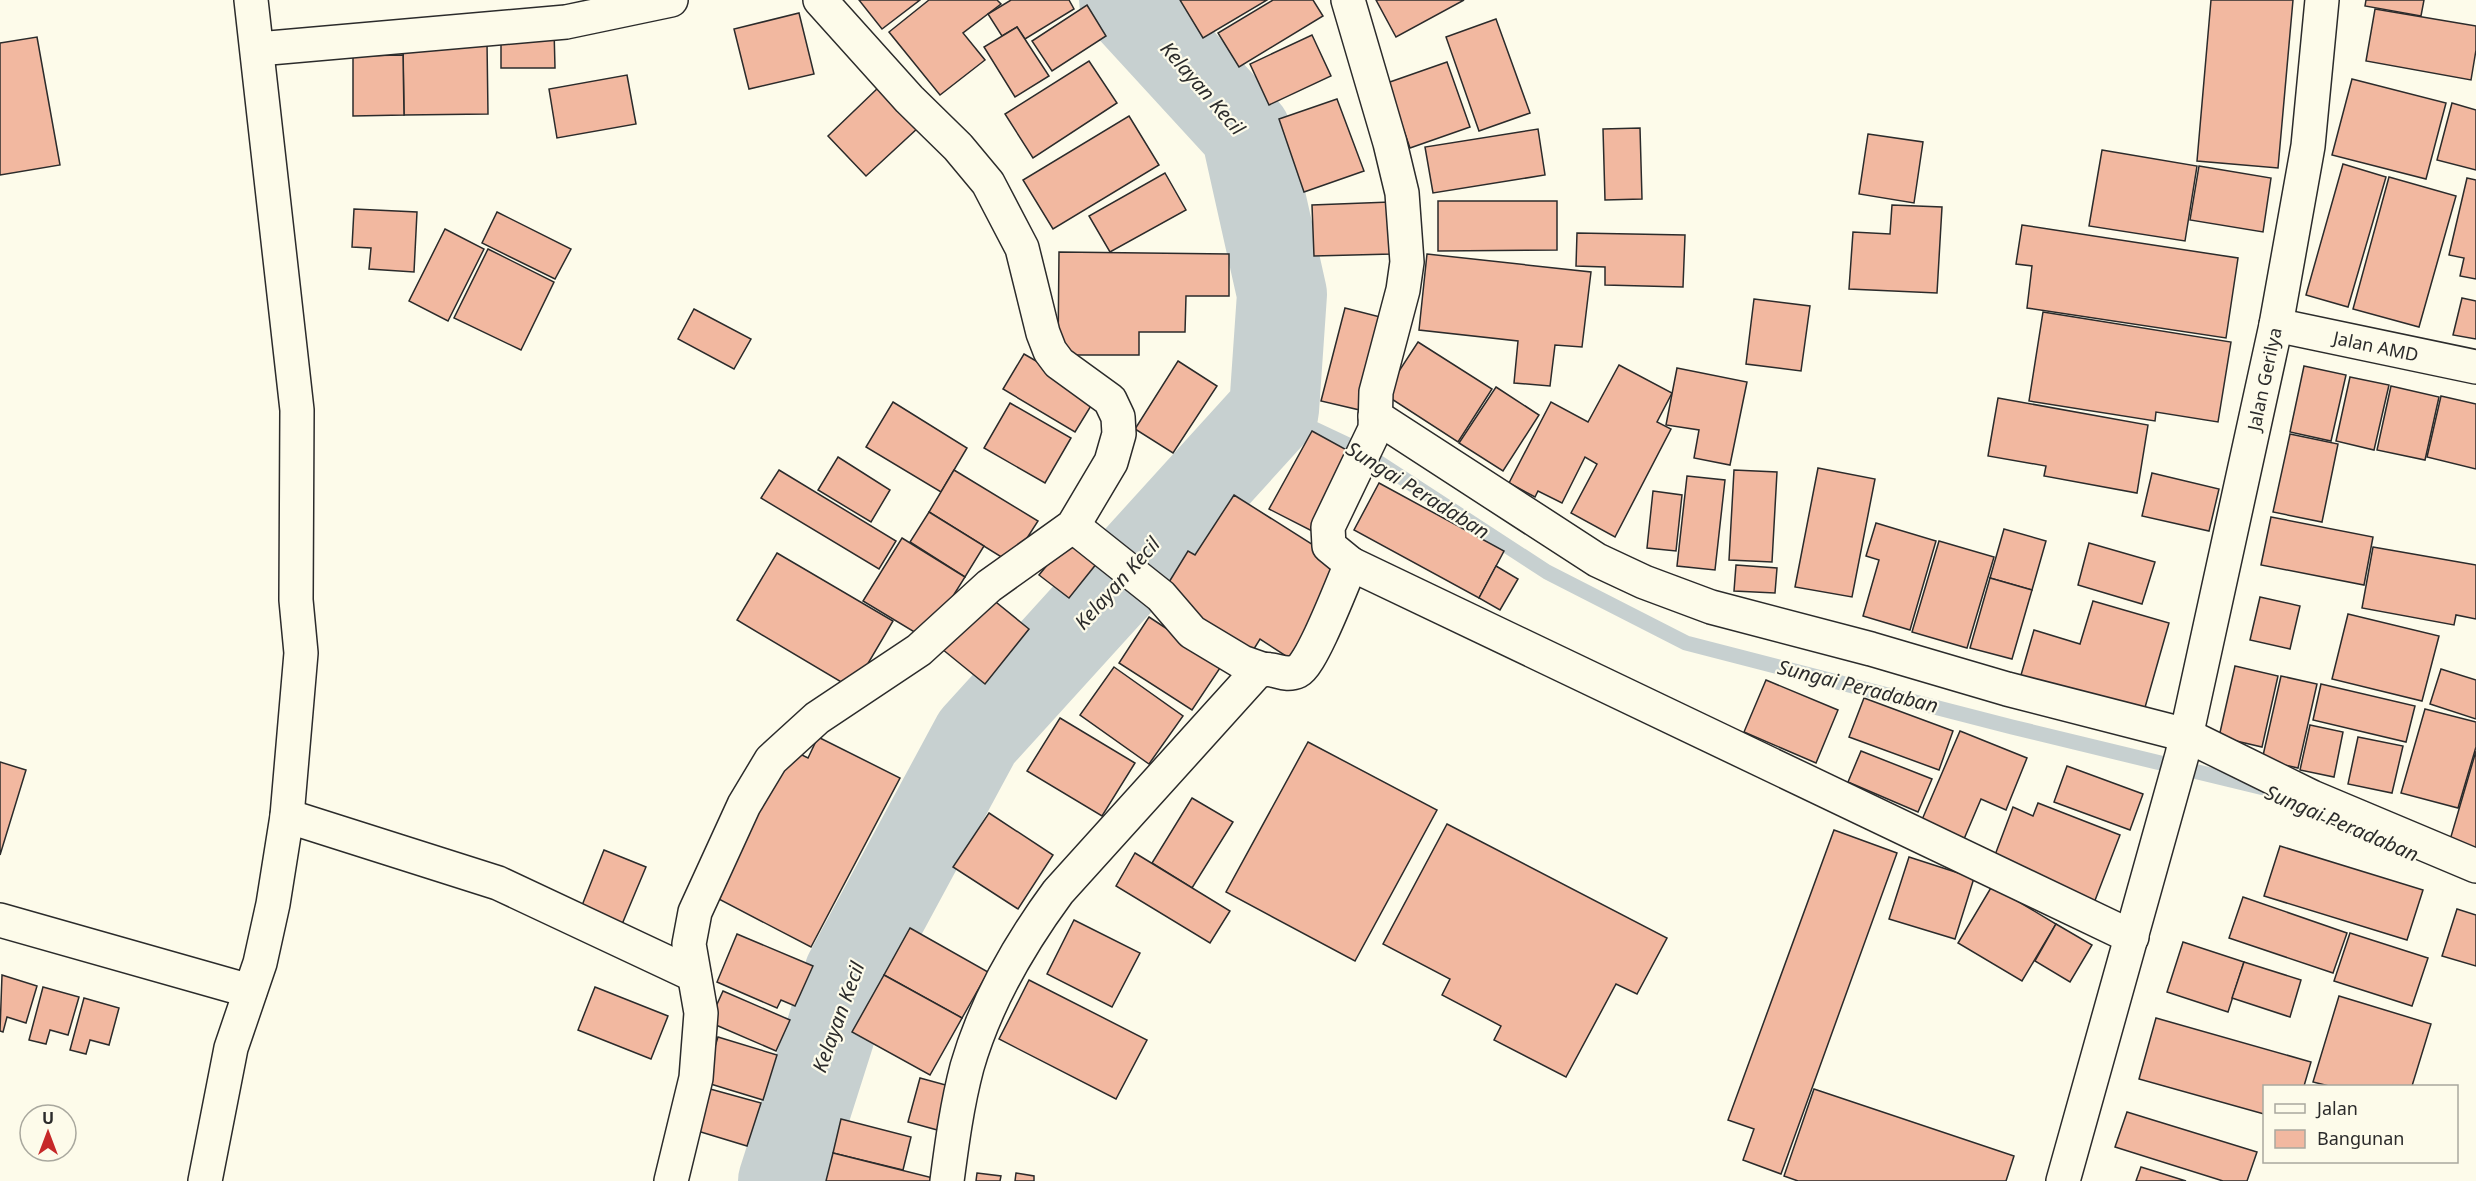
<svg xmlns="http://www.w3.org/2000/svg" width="2476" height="1181" viewBox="0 0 2476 1181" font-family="'Noto Sans',sans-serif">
<rect width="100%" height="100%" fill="#fdfbea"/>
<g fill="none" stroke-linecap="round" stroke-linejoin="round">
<polyline stroke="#c7d0d0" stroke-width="15" points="1274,410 1361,451 1547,572 1686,643 2012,727 2268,789"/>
<polyline stroke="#c7d0d0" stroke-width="90" points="783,1181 849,974 977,737 1274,410 1282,294 1246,133 1124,0"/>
</g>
<g fill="#f2b8a0" stroke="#2b2b2b" stroke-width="1.5">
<polygon points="859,0 920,0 882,29"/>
<polygon points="929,0 997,0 1001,4 963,33 985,60 940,95 889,32"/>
<polygon points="1011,0 1069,0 1074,9 1025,39 1017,27 1002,36 988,14"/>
<polygon points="1180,0 1267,0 1203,38"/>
<polygon points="1273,0 1313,0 1323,16 1239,67 1218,33"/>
<polygon points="1376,0 1464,0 1396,37"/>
<polygon points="2211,0 2293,0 2278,168 2197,161"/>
<polygon points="2366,0 2424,0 2421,16 2365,6"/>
<polygon points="1087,5 1106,36 1052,71 1032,41"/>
<polygon points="2375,9 2476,26 2476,50 2471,80 2366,61"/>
<polygon points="799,13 814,74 749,89 734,29"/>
<polygon points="1496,19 1530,113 1479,131 1446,37"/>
<polygon points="1017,27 1049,76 1015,97 984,47"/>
<polygon points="554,29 555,68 501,68 501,30"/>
<polygon points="1312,35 1331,76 1269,105 1250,64"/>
<polygon points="37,37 60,165 0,175 0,43"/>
<polygon points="403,42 487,42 488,114 404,115"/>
<polygon points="403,55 404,115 353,116 353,56"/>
<polygon points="1089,61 1117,103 1033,158 1005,114"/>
<polygon points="1447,62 1470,127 1410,148 1387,83"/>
<polygon points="627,75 636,124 557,138 549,89"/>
<polygon points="2352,79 2446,103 2426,179 2332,155"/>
<polygon points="880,86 919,127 866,176 828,136"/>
<polygon points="1337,99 1364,171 1304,192 1279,119"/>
<polygon points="2452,103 2476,110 2476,170 2437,160"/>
<polygon points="1129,116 1159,165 1053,229 1023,180"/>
<polygon points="1640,128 1642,199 1605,200 1603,129"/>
<polygon points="1538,129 1545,175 1433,193 1425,147"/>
<polygon points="1868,134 1923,142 1914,203 1859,194"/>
<polygon points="2102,150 2197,166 2185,241 2089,226"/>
<polygon points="2343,164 2386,177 2348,307 2306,295"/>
<polygon points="2199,166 2271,178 2263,232 2190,220"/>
<polygon points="1165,173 1186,210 1110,252 1089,216"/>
<polygon points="2389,177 2456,196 2419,327 2353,309"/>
<polygon points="2467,178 2476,180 2476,279 2460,276 2464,258 2449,255"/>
<polygon points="1438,201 1557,201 1557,250 1438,251"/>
<polygon points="1390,202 1392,254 1314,256 1312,205"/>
<polygon points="1892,205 1942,207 1937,293 1849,289 1853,232 1890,234"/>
<polygon points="354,209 417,212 414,272 369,269 371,248 352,247"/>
<polygon points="497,212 571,249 555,279 482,243"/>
<polygon points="2022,225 2238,258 2226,338 2027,308 2032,266 2016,264"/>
<polygon points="445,229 484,249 448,321 409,301"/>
<polygon points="1577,233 1685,235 1683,287 1605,285 1605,267 1576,266"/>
<polygon points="488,249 554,282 521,350 454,318"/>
<polygon points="1059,252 1229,254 1229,296 1186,296 1185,332 1139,332 1139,355 1058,355"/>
<polygon points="1427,254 1591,272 1582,347 1555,345 1550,386 1514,383 1518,341 1419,330"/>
<polygon points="2462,298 2476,301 2476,339 2453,335"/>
<polygon points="1754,299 1810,306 1801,371 1746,364"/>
<polygon points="1345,308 1388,319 1364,411 1321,401"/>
<polygon points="694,309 751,339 734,369 678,339"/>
<polygon points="2043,312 2231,342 2218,422 2156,412 2155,421 2029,401"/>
<polygon points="1418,342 1492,389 1458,442 1384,394"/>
<polygon points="1024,354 1097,396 1075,432 1003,389"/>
<polygon points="1178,361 1217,386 1173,453 1135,429"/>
<polygon points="1619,365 1672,393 1657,422 1671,429 1615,537 1571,513 1597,464 1585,457 1562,503 1538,491 1535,497 1509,483 1551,402 1588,422"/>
<polygon points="2304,366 2346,375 2331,441 2290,432"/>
<polygon points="1677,368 1747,382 1730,465 1694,458 1699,430 1666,425"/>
<polygon points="2350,377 2389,385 2374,450 2336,441"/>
<polygon points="2391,386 2439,397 2425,460 2377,450"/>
<polygon points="1496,387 1539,415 1503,471 1459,443"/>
<polygon points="2441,396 2476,404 2476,469 2427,457"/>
<polygon points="1998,398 2148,425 2137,493 2044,476 2046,466 1988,456"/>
<polygon points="893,402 967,448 941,492 866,447"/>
<polygon points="1010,403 1071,438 1045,483 984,448"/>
<polygon points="1312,431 1354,454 1312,531 1269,509"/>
<polygon points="2290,434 2338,444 2322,522 2273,512"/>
<polygon points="838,457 890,490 871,522 818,490"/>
<polygon points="1818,468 1875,479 1852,597 1795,587"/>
<polygon points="779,470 896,541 879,569 761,498"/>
<polygon points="954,470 1038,521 1011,563 929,512"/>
<polygon points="1734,470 1777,472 1772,562 1729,560"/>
<polygon points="2152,473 2219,489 2209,531 2142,516"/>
<polygon points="1687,476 1725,480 1715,570 1677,566"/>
<polygon points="1379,483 1504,551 1479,598 1354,530"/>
<polygon points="1653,491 1682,495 1676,551 1647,548"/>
<polygon points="1234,495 1348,567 1289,658 1260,639 1249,657 1192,620 1163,592 1188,551 1195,555"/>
<polygon points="929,512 984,546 965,577 910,542"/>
<polygon points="2271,517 2373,537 2364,585 2261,565"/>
<polygon points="1876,523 1936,541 1910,630 1863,616 1879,560 1866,556"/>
<polygon points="2004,529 2046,541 2032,590 1990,578"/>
<polygon points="1072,535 1101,558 1069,598 1039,575"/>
<polygon points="902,538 965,577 926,639 863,601"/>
<polygon points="1939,541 1994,557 1967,648 1912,632"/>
<polygon points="2089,543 2155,562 2142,604 2078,585"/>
<polygon points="2373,547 2476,565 2476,619 2456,615 2454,625 2362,608"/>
<polygon points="777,553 893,621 853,689 737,620"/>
<polygon points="1736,565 1777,568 1775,593 1734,591"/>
<polygon points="1496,566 1518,579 1500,610 1479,598"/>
<polygon points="1990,578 2032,590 2012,659 1970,648"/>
<polygon points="986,594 1029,629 985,684 942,649"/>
<polygon points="2260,597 2300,606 2290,649 2250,640"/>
<polygon points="2093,601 2169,623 2142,718 2019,682 2034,630 2080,644"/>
<polygon points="2348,614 2439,636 2422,701 2332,679"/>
<polygon points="1149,617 1222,665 1192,710 1119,663"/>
<polygon points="2235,666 2278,676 2262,747 2219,737"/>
<polygon points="1114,667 1183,716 1149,764 1080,715"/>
<polygon points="2441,669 2476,680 2476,719 2430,704"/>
<polygon points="2281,676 2317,684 2298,768 2262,760"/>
<polygon points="1766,680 1838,710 1816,763 1744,732"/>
<polygon points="2321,684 2415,706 2406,742 2313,720"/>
<polygon points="1864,698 1953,731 1939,770 1849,737"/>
<polygon points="2425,709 2476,722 2476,747 2458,808 2401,793"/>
<polygon points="1060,718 1135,763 1102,816 1027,771"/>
<polygon points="2310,725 2343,732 2334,777 2300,770"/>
<polygon points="1960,731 2027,758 2006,810 1981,799 1964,839 1921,822"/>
<polygon points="818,737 900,778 811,947 713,896 790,749 808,758"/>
<polygon points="2358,737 2403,746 2392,793 2348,784"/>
<polygon points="1308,742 1437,810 1355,961 1226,892"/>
<polygon points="1861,751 1932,779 1918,812 1848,782"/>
<polygon points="2476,751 2476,848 2450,840"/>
<polygon points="0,762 26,770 0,855"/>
<polygon points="2067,766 2143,794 2130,830 2054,802"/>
<polygon points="1192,798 1233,822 1192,888 1152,863"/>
<polygon points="2038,803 2120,835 2094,903 1992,863 2013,807 2033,816"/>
<polygon points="989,813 1053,855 1018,909 953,867"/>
<polygon points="1447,824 1667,938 1637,994 1616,984 1566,1077 1494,1040 1501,1026 1442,995 1450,979 1383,944"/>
<polygon points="1834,830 1897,853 1781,1174 1743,1160 1754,1129 1728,1120"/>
<polygon points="2280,846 2423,890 2407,940 2264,896"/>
<polygon points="604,850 646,867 620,929 579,913"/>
<polygon points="1135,853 1230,911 1210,943 1116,886"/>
<polygon points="1909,857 1974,878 1955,939 1889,919"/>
<polygon points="1992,886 2056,924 2022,981 1958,943"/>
<polygon points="2243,897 2347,933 2333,973 2229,938"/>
<polygon points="2457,909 2476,915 2476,966 2442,956"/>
<polygon points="1074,920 1140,953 1112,1007 1047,974"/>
<polygon points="2056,924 2092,945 2070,982 2035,961"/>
<polygon points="910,928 988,972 962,1018 884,975"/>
<polygon points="2350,933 2428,958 2412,1006 2334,981"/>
<polygon points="737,934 813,966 795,1006 781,1000 777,1008 717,982"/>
<polygon points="2183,942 2244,962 2228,1012 2167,992"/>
<polygon points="2244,962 2301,980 2290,1017 2232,998"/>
<polygon points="2,975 37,986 26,1023 7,1017 3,1032 0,1031"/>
<polygon points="884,975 962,1018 930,1075 852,1032"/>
<polygon points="1029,980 1147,1040 1116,1099 999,1039"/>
<polygon points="43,987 79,997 68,1035 50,1030 46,1044 29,1040"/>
<polygon points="595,987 668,1016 651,1059 578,1030"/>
<polygon points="723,991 790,1020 776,1051 709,1022"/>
<polygon points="2339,996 2431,1024 2412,1086 2329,1086 2313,1082"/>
<polygon points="84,998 119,1008 109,1045 90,1040 86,1054 70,1050"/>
<polygon points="2156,1018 2311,1062 2304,1086 2264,1086 2264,1114 2139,1079"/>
<polygon points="718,1037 777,1055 763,1100 704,1082"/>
<polygon points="920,1078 953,1087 941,1131 908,1122"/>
<polygon points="703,1087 761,1103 747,1146 691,1129"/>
<polygon points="1814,1089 2014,1156 2006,1181 1798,1181 1784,1176"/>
<polygon points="2127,1112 2257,1152 2247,1181 2223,1181 2115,1147"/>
<polygon points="841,1119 911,1137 903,1170 833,1153"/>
<polygon points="833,1153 933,1178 932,1181 826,1181"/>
<polygon points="2141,1167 2186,1181 2136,1181"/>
<polygon points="977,1173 1001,1176 1000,1181 976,1181"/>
<polygon points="1016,1173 1034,1176 1034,1181 1015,1181"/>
</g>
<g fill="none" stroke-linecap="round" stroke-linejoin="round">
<g stroke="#2b2b2b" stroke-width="36">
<g id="street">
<polyline points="258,49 566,22 671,0"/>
<polyline points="1375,416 1597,560 1644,582 1711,607 1871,649 2007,689 2186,735 2312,797 2476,866"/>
<polyline points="1073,526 1161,596 1192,632 1242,662 1262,669"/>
<polyline points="1351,564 2132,937"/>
<polyline points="287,816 498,883 694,975"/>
<polyline points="0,920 250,991"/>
<polyline points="205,1181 231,1048 260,963 273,904 287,816 301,653 296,600 297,410 251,0"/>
<polyline points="671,1181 696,1078 701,1013 689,944 695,912 744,805 771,760 817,718 919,650 989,586 1073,526 1111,462 1119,434 1118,417 1110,400 1059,363 1050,351 1043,333 1022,248 988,183 958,147 909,99 820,0"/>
<path d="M947 1181C952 1143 957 1105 967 1067 985 1004 1019 945 1058 892L1255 674C1272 662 1281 679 1298 671 1312 664 1343 582 1351 564L1329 546 1328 527 1375 429 1376 392 1403 290 1407 262 1402 193 1390 143 1348 0"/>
</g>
</g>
<g stroke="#2b2b2b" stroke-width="36">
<g id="secondary">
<polyline points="2276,325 2476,367"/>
<polyline points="2063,1181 2182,755 2276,325 2308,146 2322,0"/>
</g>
</g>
<use href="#street" stroke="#fdfbea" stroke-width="33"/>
<use href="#secondary" stroke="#fdfbea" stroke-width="33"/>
</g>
<g text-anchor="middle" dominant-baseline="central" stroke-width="4.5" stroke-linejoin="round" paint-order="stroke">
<g font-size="18" fill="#2b2b2b" stroke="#fdfbea">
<text transform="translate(2376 346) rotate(12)">Jalan AMD</text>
<text transform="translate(2264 379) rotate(-78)">Jalan Gerilya</text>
</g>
<g font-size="20" font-style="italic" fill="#2b2b2b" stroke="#fdfbea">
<text transform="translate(1203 88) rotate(49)">Kelayan Kecil</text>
<text transform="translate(1418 490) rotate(32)">Sungai Peradaban</text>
<text transform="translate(1117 583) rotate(-48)">Kelayan Kecil</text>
<text transform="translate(1858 686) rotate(14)">Sungai Peradaban</text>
<text transform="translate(2342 823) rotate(23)">Sungai Peradaban</text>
<text transform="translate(838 1017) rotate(-70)">Kelayan Kecil</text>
</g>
</g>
<rect x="2263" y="1085" width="195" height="78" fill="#fdfbea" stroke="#a9a89e" stroke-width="1.5"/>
<rect x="2275" y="1104" width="30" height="9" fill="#fdfbea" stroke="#a9a89e" stroke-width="1.5"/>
<text x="2317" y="1115" font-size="18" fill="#2b2b2b">Jalan</text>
<rect x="2275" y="1130" width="30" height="18" fill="#f2b8a0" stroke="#a9a89e" stroke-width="1.5"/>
<text x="2317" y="1145" font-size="18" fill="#2b2b2b">Bangunan</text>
<g transform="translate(48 1133)"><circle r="28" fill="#fdfbea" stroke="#a9a89e" stroke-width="1.5"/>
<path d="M0-4.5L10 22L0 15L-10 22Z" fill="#c62828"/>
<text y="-9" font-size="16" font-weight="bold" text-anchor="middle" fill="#2b2b2b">U</text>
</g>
</svg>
